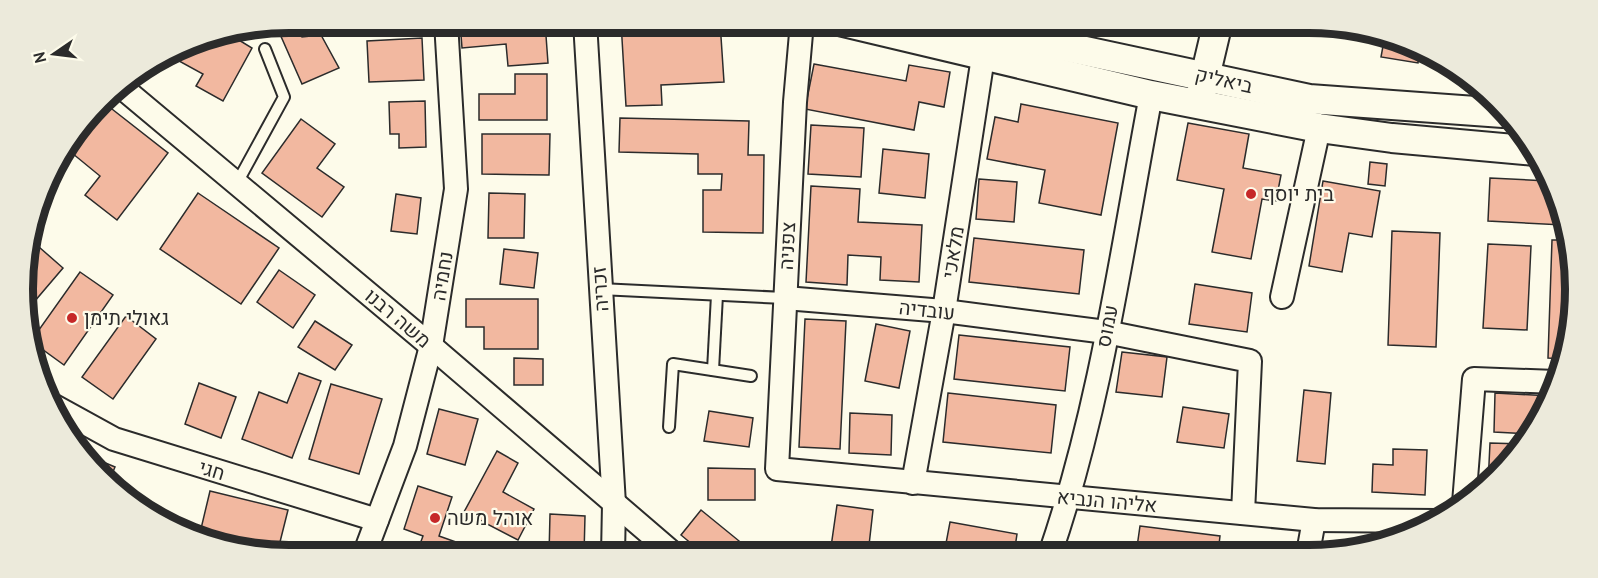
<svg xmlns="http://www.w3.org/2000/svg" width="1598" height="578" viewBox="0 0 1598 578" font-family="'PT Sans',Heebo,sans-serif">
<rect width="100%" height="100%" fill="#fdfbea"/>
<g fill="#f2b8a0" stroke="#2b2b2b" stroke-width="1.5">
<polygon points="297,22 302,37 321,35 339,68 302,84 276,25"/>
<polygon points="460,22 545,22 548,63 508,66 506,44 462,48"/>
<polygon points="621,22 720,22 724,82 661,85 662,105 626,106"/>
<polygon points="1310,23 1335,26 1335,33 1309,30"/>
<polygon points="229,34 252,48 223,101 196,86 203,74 179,61 190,42"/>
<polygon points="1385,35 1420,52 1418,63 1381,57"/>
<polygon points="422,38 424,80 369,82 367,41"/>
<polygon points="814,64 906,81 909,65 950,72 944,107 919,102 914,130 805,109"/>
<polygon points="515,74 547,74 547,120 479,120 479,94 515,94"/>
<polygon points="425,101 426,147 399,148 399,134 390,134 389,102"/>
<polygon points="103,102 168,153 117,220 85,195 100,176 67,149"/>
<polygon points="1021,104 1118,123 1101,215 1039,203 1045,170 987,159 995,117 1018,122"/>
<polygon points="620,118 749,121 748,155 764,155 763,233 703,232 703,190 721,190 722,174 698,174 698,154 619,152"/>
<polygon points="301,119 335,144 317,168 344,187 322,217 262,173"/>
<polygon points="1188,123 1249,134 1243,168 1281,175 1276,201 1262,199 1251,259 1212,252 1224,189 1177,180"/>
<polygon points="811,125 864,128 861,177 808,174"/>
<polygon points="482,134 550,134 549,175 482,174"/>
<polygon points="883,149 929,154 925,198 879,193"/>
<polygon points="1370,162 1387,164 1385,186 1368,184"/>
<polygon points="1490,178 1548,181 1563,225 1488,221"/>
<polygon points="979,179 1017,182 1014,222 976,219"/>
<polygon points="1323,181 1380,191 1372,237 1349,233 1342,272 1309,266"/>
<polygon points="811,186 860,189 858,222 922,225 919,282 880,280 881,257 848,255 847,285 806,282"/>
<polygon points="198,193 279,248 241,304 160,249"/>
<polygon points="489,193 525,194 524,238 488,238"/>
<polygon points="396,194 421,198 417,234 391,231"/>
<polygon points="1392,231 1440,233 1436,347 1388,345"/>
<polygon points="974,238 1084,250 1079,294 969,282"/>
<polygon points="1552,240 1568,240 1573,254 1566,359 1548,358"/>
<polygon points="1488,244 1531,246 1527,330 1483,328"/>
<polygon points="39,247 63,268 28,309 25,263"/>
<polygon points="504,249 538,253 534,288 500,284"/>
<polygon points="279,270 315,295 293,328 257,302"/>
<polygon points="80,272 113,295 64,365 31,341"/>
<polygon points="1195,284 1252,293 1247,332 1189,324"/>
<polygon points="466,299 538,299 538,349 484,349 484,327 466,327"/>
<polygon points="126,316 156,339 113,399 82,377"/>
<polygon points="805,319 846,321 840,449 799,447"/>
<polygon points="315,321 352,345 335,370 298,347"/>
<polygon points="876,324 910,331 899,388 865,381"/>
<polygon points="959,335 1070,347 1065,391 954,379"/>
<polygon points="1122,352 1167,357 1162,397 1116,392"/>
<polygon points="514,358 543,359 543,385 514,385"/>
<polygon points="299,373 321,381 292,458 242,439 259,392 287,403"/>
<polygon points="199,383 236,397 221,438 185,424"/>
<polygon points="331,384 382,399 359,474 309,459"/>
<polygon points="1304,390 1331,393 1325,464 1297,461"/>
<polygon points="948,393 1056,405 1051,453 943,442"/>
<polygon points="1495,393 1551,396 1540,423 1530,434 1494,432"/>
<polygon points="1183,407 1229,414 1224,448 1177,442"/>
<polygon points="439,409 478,419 465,465 427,454"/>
<polygon points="709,411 753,418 749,447 704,441"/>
<polygon points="850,413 892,415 891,455 849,453"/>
<polygon points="1490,443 1522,444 1488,485"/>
<polygon points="1393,449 1427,450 1425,495 1372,492 1373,464 1393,465"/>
<polygon points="497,451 518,463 503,492 534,509 518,540 464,512"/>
<polygon points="84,454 115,467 110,479"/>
<polygon points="708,468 755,469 755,500 708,500"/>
<polygon points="418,486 452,497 439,536 470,547 467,555 416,555 423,536 404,529"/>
<polygon points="210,491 288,510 277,554 220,547 199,537"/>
<polygon points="837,505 873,510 868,554 830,554"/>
<polygon points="701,510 744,545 736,555 705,555 681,535"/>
<polygon points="550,514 585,516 584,555 549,555"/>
<polygon points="950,522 1017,534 1014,554 944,554"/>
<polygon points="1140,526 1220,536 1218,553 1136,554"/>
</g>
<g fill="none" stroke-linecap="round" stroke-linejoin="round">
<g stroke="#2b2b2b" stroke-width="14">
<g id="service">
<polyline points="237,183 284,97 265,49"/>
<polyline points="600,289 785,298"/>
<polyline points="713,370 717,295"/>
<polyline points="669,427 673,364 751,376"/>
</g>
</g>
<g stroke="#2b2b2b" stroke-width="26">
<g id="minor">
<polyline points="585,22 614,504 613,555"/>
<polyline points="802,22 795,102 777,469 1314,520 1437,521"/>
<polyline points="119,85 431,346 675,555"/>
<polyline points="1282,297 1319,128"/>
<polyline points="785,298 944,311 1106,332 1250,361 1243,513"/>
<polyline points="54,406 114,439 377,520"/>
<polyline points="913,483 944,311 983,57"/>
<polyline points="1464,503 1474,379 1556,382"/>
<polyline points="1308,553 1314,520"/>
<path d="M1050 554C1101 406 1122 248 1151 95"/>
<polyline points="364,555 405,446 431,346 456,189 446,22"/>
</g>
</g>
<g stroke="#2b2b2b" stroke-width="32">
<g id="tertiary">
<polyline points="843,22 1151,95 1319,128 1392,138 1535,151"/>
<polyline points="950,22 1309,99 1503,113"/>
<polyline points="1201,94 1218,22"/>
</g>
</g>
<use href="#service" stroke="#fdfbea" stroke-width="10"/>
<use href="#minor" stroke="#fdfbea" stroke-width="22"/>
<use href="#tertiary" stroke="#fdfbea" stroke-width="28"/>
</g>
<g fill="#c62828" stroke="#fdfbea" stroke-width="2">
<circle cx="1251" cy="194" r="6"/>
<circle cx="72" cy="318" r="6"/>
<circle cx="435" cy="518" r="6"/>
</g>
<g text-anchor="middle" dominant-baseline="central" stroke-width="4.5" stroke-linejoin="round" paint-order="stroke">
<g font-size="20" fill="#2b2b2b" stroke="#fdfbea">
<text transform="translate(1224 80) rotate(13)">ביאליק</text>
<text transform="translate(787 246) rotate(-87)">צפניה</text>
<text transform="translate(953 252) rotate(-81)">מלאכי</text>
<text transform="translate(442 276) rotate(-81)">נחמיה</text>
<text transform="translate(600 289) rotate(-94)">זכריה</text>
<text transform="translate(927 310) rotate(6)">עובדיה</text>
<text transform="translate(398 318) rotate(40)">משה רבנו</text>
<text transform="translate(1107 326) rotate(-79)">עמוס</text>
<text transform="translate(212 470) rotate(17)">חגי</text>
<text transform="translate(1107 501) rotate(5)">אליהו הנביא</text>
</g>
<g font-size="20" fill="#2b2b2b" stroke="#fdfbea" text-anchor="start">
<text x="1263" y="194">בית יוסף</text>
<text x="84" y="318">גאולי תימן</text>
<text x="447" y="518">אוהל משה</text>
</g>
</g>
<path d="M0 0H1598V578H0ZM289 33H1309A256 256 0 0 1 1565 289V289A256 256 0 0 1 1309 545H289A256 256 0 0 1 33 289V289A256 256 0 0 1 289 33Z" fill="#eceadb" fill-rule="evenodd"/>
<path fill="none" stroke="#2b2b2b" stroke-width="8" d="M289 33H1309A256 256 0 0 1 1565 289V289A256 256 0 0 1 1309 545H289A256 256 0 0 1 33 289V289A256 256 0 0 1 289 33Z"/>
<g transform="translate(54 54) rotate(256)" stroke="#fdfbea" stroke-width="4.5" paint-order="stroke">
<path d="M0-4.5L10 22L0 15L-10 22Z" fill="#2b2b2b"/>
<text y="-9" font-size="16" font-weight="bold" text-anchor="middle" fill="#2b2b2b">N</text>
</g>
</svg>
